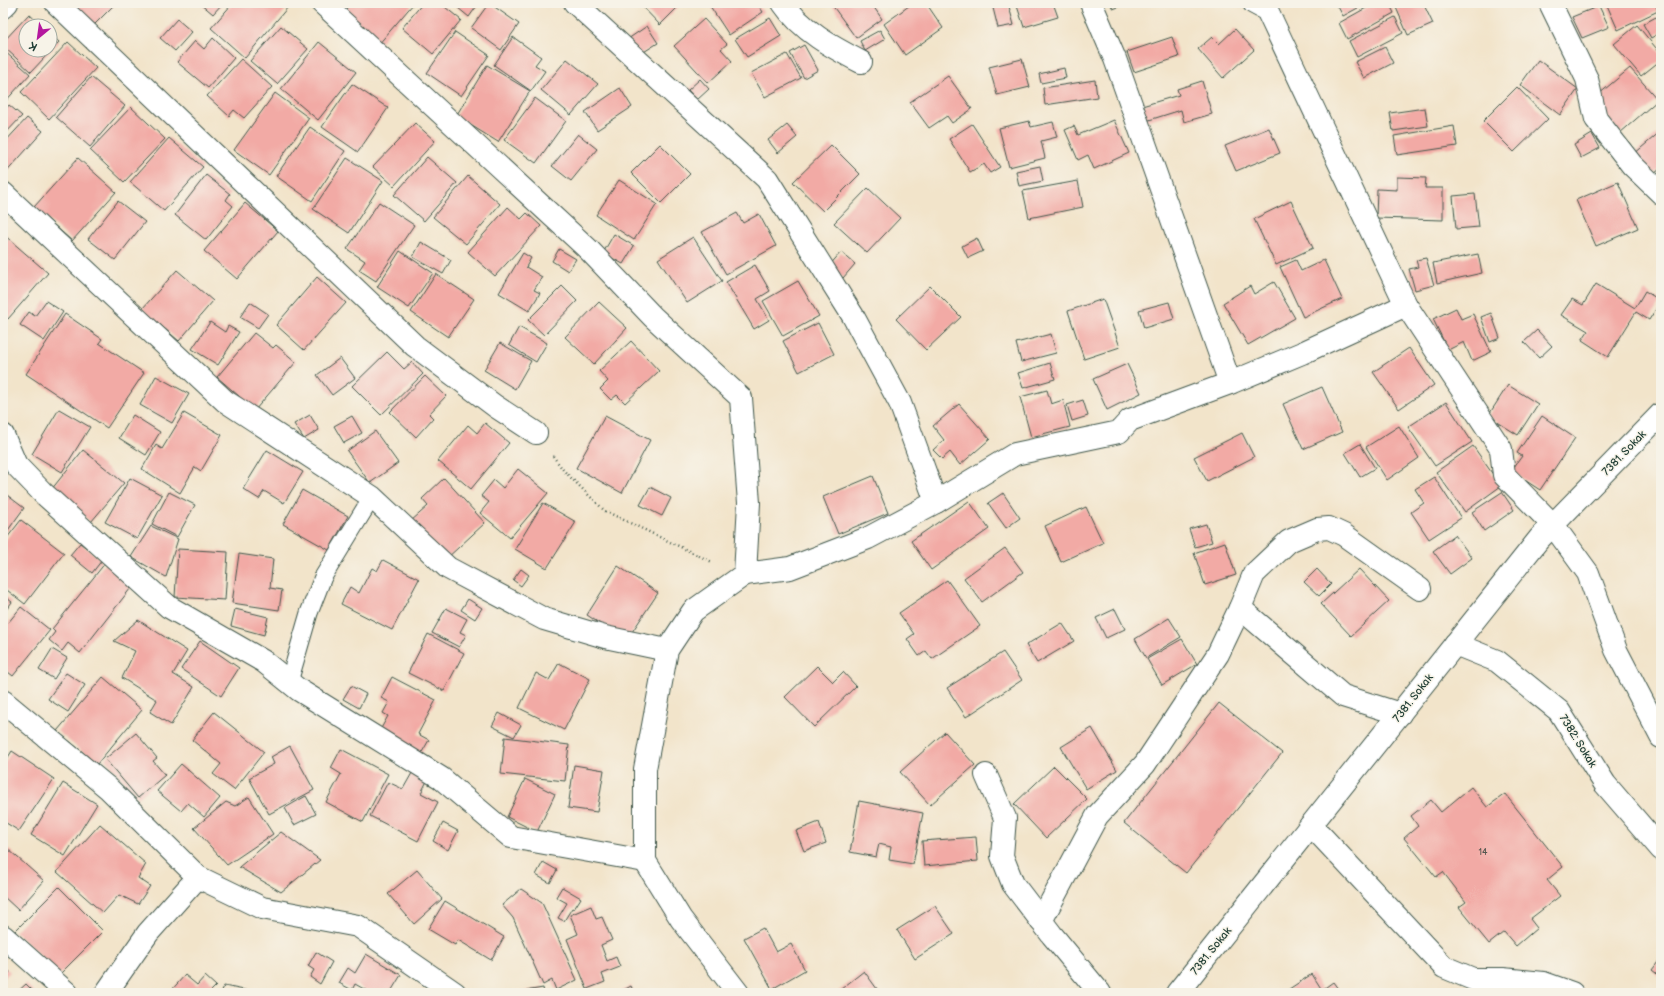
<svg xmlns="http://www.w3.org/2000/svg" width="1664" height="996" viewBox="0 0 1664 996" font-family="'Balsamiq Sans',sans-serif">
<rect width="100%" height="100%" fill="#f7f3e8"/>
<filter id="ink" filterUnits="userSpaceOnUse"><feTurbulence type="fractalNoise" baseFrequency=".025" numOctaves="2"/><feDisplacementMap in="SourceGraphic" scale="8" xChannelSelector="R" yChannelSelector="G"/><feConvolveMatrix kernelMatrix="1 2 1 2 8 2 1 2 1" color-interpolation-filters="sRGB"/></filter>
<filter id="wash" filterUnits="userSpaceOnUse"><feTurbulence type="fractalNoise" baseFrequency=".012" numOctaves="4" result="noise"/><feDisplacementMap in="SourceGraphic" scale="16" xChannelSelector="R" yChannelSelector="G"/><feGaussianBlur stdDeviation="0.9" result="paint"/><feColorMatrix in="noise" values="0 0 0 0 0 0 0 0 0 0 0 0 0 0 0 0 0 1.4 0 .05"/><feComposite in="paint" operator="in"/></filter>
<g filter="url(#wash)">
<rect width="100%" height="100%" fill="#f2e4ca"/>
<g id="blocks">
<g fill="#f2aaa5">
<polygon points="69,3 116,3 93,26"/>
<polygon points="200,3 223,3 213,14"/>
<polygon points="233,3 283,3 288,7 245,58 211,28"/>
<polygon points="351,3 414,3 378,45 342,14"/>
<polygon points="423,3 440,3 461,20 433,54 402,28"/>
<polygon points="452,3 479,3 469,17"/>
<polygon points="489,3 519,24 501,50 471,28"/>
<polygon points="639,3 682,3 660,25"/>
<polygon points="708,3 757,3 763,12 729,35"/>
<polygon points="834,3 871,3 882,19 856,38 832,5"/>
<polygon points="913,3 926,3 943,28 905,55 884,24"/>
<polygon points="1008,3 1014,25 998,28 992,4"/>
<polygon points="1016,3 1053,3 1058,17 1024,27"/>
<polygon points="1110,3 1129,3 1113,9"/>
<polygon points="1336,3 1367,3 1343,16"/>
<polygon points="1375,3 1389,3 1394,13 1347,39 1339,23"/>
<polygon points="1394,3 1411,3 1412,5 1423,3 1433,24 1408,35"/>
<polygon points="1606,3 1655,3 1658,11 1618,30"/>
<polygon points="1599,6 1609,27 1582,38 1572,17"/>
<polygon points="29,14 42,26 26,26 26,50 50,50 50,33 59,42 31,72 3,46 3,42"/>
<polygon points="1395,17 1403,33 1357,57 1349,41"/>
<polygon points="1656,17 1661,25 1661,32 1651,38 1643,24"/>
<polygon points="770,18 781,36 747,57 735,39"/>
<polygon points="177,19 192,32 175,51 160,38"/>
<polygon points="704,19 727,44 721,49 732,61 708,83 674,46"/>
<polygon points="1637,25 1661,54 1661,60 1641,76 1614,44"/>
<polygon points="281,26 308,49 277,84 250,61"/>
<polygon points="647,26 658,43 639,55 628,39"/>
<polygon points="1235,29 1254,50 1223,78 1198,49 1212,37 1219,44"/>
<polygon points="880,30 885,39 865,51 860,41"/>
<polygon points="455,32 489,55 461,96 427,73"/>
<polygon points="513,37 541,57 535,65 545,71 531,91 494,65"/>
<polygon points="1172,37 1179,57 1134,72 1127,52"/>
<polygon points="213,38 234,58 208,88 177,62 195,41 204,49"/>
<polygon points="68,42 96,68 49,119 21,92"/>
<polygon points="319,42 356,72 318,120 281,89"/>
<polygon points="804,45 818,70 804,78 790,53"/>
<polygon points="1385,47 1393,63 1364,78 1355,62"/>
<polygon points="3,50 30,74 3,104"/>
<polygon points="787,54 801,78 765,97 751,73"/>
<polygon points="241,59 272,87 244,118 234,110 229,116 207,96"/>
<polygon points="567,59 598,84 571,115 541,90"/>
<polygon points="1022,59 1030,87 997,95 989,67"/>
<polygon points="1538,60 1578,89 1560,115 1520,85"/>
<polygon points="487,65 530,91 498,142 456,116"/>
<polygon points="1064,68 1066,78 1041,83 1039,74"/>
<polygon points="1630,68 1658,100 1620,133 1592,100"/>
<polygon points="948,76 972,109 952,123 947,116 929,128 910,102"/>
<polygon points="91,77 125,106 90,147 56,117"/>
<polygon points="700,79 709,89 697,100 688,90"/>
<polygon points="1095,80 1097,97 1045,105 1043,88"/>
<polygon points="1202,81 1212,114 1184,122 1181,110 1146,121 1142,106 1179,95 1177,89"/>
<polygon points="352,84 388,108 358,152 322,127"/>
<polygon points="1517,87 1548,119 1514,152 1483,121"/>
<polygon points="620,88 632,107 597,130 585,112"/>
<polygon points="275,93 309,118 269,175 234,150"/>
<polygon points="535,98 566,121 536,163 504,140"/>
<polygon points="9,105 22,116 3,136 3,112"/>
<polygon points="131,107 165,139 124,182 90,150"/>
<polygon points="1425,108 1428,126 1393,131 1390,113"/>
<polygon points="27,118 43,131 3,176 3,144"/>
<polygon points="1114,120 1129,153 1094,169 1088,155 1078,160 1065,130 1074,126 1078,135"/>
<polygon points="1029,121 1031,127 1053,122 1057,137 1041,141 1045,158 1009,167 999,128"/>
<polygon points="415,123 435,141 394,186 373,167"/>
<polygon points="972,124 1000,167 990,173 984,164 970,172 949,139"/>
<polygon points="787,125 797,137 778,153 768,140"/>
<polygon points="1454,126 1457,146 1397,155 1394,136"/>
<polygon points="310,127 345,151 312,201 276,176"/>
<polygon points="1269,128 1280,153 1236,171 1225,146"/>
<polygon points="1661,131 1661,168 1653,175 1634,154"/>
<polygon points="578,134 597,149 571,181 552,166"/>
<polygon points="1592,134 1600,148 1581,158 1574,145"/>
<polygon points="169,138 203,167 164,211 130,182"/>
<polygon points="660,144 690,174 661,203 631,173"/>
<polygon points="831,145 860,174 823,211 793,182"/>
<polygon points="427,157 457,183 424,221 394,195"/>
<polygon points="78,158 116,192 72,241 34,207"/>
<polygon points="347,158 383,181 349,233 313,209"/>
<polygon points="1040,166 1043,181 1019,186 1016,171"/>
<polygon points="206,175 230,194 226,200 233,206 206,240 175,215"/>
<polygon points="468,176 500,204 466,244 433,217"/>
<polygon points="1397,177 1426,178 1425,188 1443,188 1443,220 1376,218 1377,189 1397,190"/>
<polygon points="619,180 657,204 634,240 596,215"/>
<polygon points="1078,181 1083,207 1029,218 1023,191"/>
<polygon points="1618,182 1638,228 1596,246 1576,200"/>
<polygon points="868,188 900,218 867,253 834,223"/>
<polygon points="1475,194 1479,227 1456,229 1453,196"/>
<polygon points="118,201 145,222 115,260 88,239"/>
<polygon points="1291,201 1313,248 1276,265 1254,219"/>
<polygon points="379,202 414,225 376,281 359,270 365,261 347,249"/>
<polygon points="245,203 278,231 237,279 204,251"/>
<polygon points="508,207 521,219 527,213 541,226 495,276 468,252"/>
<polygon points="737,213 743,223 759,214 776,246 726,274 702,232"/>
<polygon points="3,234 48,273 8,319 3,315"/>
<polygon points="614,234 634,246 623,264 603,253"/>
<polygon points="693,237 722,281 687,303 658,259"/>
<polygon points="977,238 983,251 968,258 962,246"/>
<polygon points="421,242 451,260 443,274 413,257"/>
<polygon points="559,249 576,259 568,271 552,261"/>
<polygon points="400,251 433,273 409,308 377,287"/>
<polygon points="841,252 855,264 843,278 829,266"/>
<polygon points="523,253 531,258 526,267 542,277 534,290 540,293 529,311 499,293"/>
<polygon points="1478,254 1482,273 1437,283 1433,263"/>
<polygon points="1426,258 1434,285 1415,290 1409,269 1418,267 1416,260"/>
<polygon points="1296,260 1301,271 1324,260 1342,299 1303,317 1280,267"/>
<polygon points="755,265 770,291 757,299 769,320 754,329 726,282"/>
<polygon points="177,270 213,301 179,341 142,309"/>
<polygon points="436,274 474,299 448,337 411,312"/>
<polygon points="317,277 346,303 304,350 276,325"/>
<polygon points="798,281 819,316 783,336 763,301"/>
<polygon points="1274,282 1295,318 1248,345 1223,303 1250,286 1254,294"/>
<polygon points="1596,284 1635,308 1645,291 1661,301 1649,320 1636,312 1608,357 1582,340 1588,331 1561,315 1572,299 1583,305"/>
<polygon points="562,286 577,301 544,335 528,320"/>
<polygon points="930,286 961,317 926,350 896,319"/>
<polygon points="1103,299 1120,347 1084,359 1068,311"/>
<polygon points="46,301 63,312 44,341 20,325 29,312 35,316"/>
<polygon points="250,302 268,314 258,328 240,317"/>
<polygon points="599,302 627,328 594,364 565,337"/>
<polygon points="1169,302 1174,319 1144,328 1139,310"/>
<polygon points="1456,308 1461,319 1473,314 1491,352 1472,361 1464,342 1448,350 1433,319"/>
<polygon points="1491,313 1500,338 1490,342 1481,317"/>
<polygon points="65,314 102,339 99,343 144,373 107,428 26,374"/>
<polygon points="210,322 225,332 228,326 239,332 218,365 192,349"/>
<polygon points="818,323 834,354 799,372 783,341"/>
<polygon points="519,327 547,343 536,362 509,345"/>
<polygon points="1537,330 1552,346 1539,358 1524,342"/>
<polygon points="254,333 273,348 276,345 296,362 255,410 217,377"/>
<polygon points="1051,334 1056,353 1021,362 1016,343"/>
<polygon points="631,341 659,371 625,403 617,395 611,400 600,389 608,381 599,371"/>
<polygon points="500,343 531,361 515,389 484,370"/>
<polygon points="1409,348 1434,385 1399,409 1373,372"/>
<polygon points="387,352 404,369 412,362 423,374 381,415 352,386"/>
<polygon points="340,358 355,378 332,395 317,375"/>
<polygon points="1050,363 1055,379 1023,388 1018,373"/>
<polygon points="1127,364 1141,393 1107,410 1093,379"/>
<polygon points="156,376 189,394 172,423 140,405"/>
<polygon points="425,376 446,396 429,414 433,418 416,437 390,412"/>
<polygon points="1508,385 1538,404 1518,435 1488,416"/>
<polygon points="1322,387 1342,432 1303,449 1283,404"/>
<polygon points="1047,390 1051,404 1063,400 1070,427 1031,437 1020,397"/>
<polygon points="1083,400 1088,416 1072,421 1067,405"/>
<polygon points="1446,402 1472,442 1435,466 1408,427"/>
<polygon points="959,404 990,439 960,465 950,452 942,459 933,450 944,440 933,426"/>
<polygon points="59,409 90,427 62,472 32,454"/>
<polygon points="184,413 222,435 201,471 195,467 180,493 142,469 156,445 162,449"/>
<polygon points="133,415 160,432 146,455 119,438"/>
<polygon points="310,415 319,430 304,439 294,424"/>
<polygon points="352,416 362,433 344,443 334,426"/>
<polygon points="605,416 650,440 622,493 576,468"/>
<polygon points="1542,416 1575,438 1540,490 1511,471 1522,456 1517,453"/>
<polygon points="485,423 509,443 471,489 438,461 468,425 477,433"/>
<polygon points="1399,426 1419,458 1387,480 1366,447"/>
<polygon points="375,431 398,463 370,483 347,451"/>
<polygon points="1242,433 1254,457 1207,481 1194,457"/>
<polygon points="1360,444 1375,468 1360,477 1345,453"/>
<polygon points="1473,446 1501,486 1465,512 1436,472"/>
<polygon points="83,450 124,483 91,522 51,490"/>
<polygon points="267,450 303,472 284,503 264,491 259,499 243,489"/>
<polygon points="518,469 548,493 510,538 480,513 489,502 481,496 494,480 503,488"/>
<polygon points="873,476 888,513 838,534 823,497"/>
<polygon points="1434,477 1461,518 1429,539 1411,512 1424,503 1415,489"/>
<polygon points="130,478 162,495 137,539 105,522"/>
<polygon points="444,478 485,523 446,559 411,521 428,506 422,499"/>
<polygon points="650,487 671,498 662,516 640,505"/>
<polygon points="302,490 348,516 329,550 283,524"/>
<polygon points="3,492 24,508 3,537"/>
<polygon points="169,492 195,505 177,537 152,524"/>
<polygon points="1502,492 1514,510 1484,531 1472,512"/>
<polygon points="1003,493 1020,518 1006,528 988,503"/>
<polygon points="969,501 989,529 931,570 911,541"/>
<polygon points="543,503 576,522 547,568 515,549"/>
<polygon points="1086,507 1103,543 1061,562 1045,526"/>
<polygon points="21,520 64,553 25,604 3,587 3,543"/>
<polygon points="1206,524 1212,542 1195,547 1189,529"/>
<polygon points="151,526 178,539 166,577 131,557"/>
<polygon points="1455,535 1472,558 1450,574 1433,551"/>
<polygon points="1225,542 1236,575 1205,585 1194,553"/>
<polygon points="80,543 102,560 92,573 70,555"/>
<polygon points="1005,548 1023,572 982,602 964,578"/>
<polygon points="178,549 228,552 225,600 175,597"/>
<polygon points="239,554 273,559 270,588 282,590 279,610 232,603"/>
<polygon points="383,560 419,579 392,630 341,604 350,587 359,593 372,568 377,571"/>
<polygon points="106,562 134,584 80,653 68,643 62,651 49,640 55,632 52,629"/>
<polygon points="618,566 658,593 626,641 587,615"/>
<polygon points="521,569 529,575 521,586 513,580"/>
<polygon points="1317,569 1331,584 1319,596 1304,582"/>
<polygon points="1359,569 1389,601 1351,636 1321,604"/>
<polygon points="947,580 980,626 932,659 926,651 919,656 907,639 914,634 899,613"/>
<polygon points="3,595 12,602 3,614"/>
<polygon points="468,599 482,608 475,619 461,610"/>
<polygon points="21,607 50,630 13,676 3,668 3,629"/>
<polygon points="446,608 467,619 460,632 466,635 459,647 432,633"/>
<polygon points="235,609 268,617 264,635 231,626"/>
<polygon points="1115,609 1125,629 1106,638 1096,618"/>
<polygon points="1169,618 1181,637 1146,658 1135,639"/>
<polygon points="138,620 187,651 173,674 194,687 171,725 150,712 157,700 122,678 135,651 114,641"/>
<polygon points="1062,623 1074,641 1037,663 1026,645"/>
<polygon points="428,634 464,653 444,691 408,673"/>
<polygon points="1182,639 1197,664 1162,685 1147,659"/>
<polygon points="200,641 239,668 221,696 181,669"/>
<polygon points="52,649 67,658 54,679 39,670"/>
<polygon points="1003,652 1022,680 966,717 947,688"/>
<polygon points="559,663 590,679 564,730 519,708 536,673 549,680"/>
<polygon points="817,666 833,682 843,672 856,686 814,727 785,697"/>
<polygon points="66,673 85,685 68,712 48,699"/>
<polygon points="103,677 142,710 97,764 57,731"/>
<polygon points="392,677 436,700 418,734 429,740 421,754 379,732 388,716 383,713 389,702 381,698"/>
<polygon points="351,686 366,694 359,708 343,699"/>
<polygon points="1219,703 1282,753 1186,873 1124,823"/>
<polygon points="214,712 264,752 234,790 213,774 221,764 192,740"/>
<polygon points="499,713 521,725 514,737 492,726"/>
<polygon points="1092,728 1117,770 1086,789 1061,747"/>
<polygon points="945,732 975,765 930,805 900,772"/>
<polygon points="136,733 157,758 153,761 165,775 138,798 105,759"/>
<polygon points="505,737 569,745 565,781 501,774"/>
<polygon points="290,746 314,790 269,814 249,778 274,764 271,757"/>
<polygon points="341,749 388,774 363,822 326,802 341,774 331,768"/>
<polygon points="12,751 54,779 19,831 3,821 3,765"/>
<polygon points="181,764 220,798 204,817 188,803 181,811 157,791"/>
<polygon points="574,765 604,770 597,812 568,808"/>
<polygon points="1054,766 1087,799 1046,838 1014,804"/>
<polygon points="412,773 427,781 421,793 438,802 418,841 370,816 388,782 403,789"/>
<polygon points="525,779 555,794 537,832 507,817"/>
<polygon points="63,783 97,804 65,856 31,835"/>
<polygon points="1471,787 1487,807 1505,794 1563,867 1547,880 1560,896 1530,919 1537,928 1516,946 1504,932 1489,944 1459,907 1466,902 1443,872 1436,877 1404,838 1418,826 1411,816 1431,800 1441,812"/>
<polygon points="306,796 316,814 294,825 285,808"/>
<polygon points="249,797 273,834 227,865 194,828 226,802 235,806"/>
<polygon points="859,801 923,813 913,864 889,860 891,847 879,844 876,857 850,852"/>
<polygon points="819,822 826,843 804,851 796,831"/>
<polygon points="443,823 458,831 448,850 433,841"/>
<polygon points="100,824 146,864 138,878 150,886 138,904 119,895 103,913 57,872"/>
<polygon points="281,832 320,860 281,892 239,867"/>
<polygon points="976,837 978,861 924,866 922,841"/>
<polygon points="8,849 44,881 18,910 3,896 3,855"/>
<polygon points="543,862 557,870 550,883 536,875"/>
<polygon points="417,870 442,899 414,924 388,894"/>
<polygon points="59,887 103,931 59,975 15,931"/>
<polygon points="562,887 581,898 574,909 572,908 564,921 558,918 567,903 556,897"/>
<polygon points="521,889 542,903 577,980 556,990 552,980 543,985 513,918 502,905"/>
<polygon points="445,901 504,937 491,960 458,940 455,945 428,929"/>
<polygon points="591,906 596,919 602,917 612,940 601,945 607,961 616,957 620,967 602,974 605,982 587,989 567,939 578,934 570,915"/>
<polygon points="935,906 954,934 915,959 897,930"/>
<polygon points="763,928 776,952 791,944 805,970 772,989 744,938"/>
<polygon points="316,952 332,962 320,984 310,977 314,970 308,966"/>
<polygon points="366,954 401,975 390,993 371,993 355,984 352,990 339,983 348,968 355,973"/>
<polygon points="1661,958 1661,977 1652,970"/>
<polygon points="3,966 10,972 3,979"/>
<polygon points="864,971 880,993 836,993"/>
<polygon points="1312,974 1322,990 1333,982 1341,993 1283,993"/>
<polygon points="185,975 197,985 205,976 216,986 209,993 169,993"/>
<polygon points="26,984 35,993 16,993"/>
<polygon points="224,986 254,992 254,993 221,993"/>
<polygon points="631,986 634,993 618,993"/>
<polygon points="543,988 544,993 526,993 525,991"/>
</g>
</g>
</g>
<g filter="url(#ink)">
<use href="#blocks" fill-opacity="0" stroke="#3f564a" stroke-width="1"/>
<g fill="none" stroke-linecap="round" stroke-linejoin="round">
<g stroke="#3f564a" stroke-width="19">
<polyline id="lane" points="289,682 309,613 323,577 372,497"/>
</g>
<g stroke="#3f564a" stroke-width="24">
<g id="street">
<polyline points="56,3 415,346 495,406 536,433"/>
<polyline points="322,3 588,249 653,317 741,398 749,503 745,574 693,611 667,650 645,769 645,861 681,919 738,993"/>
<polyline points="575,3 767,179 853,316 900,403 936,502"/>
<path d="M783 3C802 31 832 47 861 62"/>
<polyline points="1091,3 1115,59 1230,383"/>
<polyline points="1254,3 1267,10 1406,305 1501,449 1504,475 1553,525 1588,573 1616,650 1661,737"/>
<polyline points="1550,3 1587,79 1596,119 1632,165 1661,193"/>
<polyline points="3,193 225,401 372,497 448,568 544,619 605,637 667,650"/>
<polyline points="3,435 16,465 43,493 169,607 263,661 299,690 441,778 511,837 645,861"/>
<polyline points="745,574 790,568 868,538 936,502 1015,454 1119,432 1130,420 1230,383 1302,353 1406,305"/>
<polyline points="1240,608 1343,696 1400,714"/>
<polyline points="1455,644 1497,661 1559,711 1605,784 1661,849"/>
<polyline points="3,701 108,788 198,877 262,908 358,926 455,993"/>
<polyline points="986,775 1005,818 1002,856 1013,884 1052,935 1100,993"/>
<polyline points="1311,825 1444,967 1473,979 1503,979 1544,983 1572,993"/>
<polyline points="1041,921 1097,816 1145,764 1218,654 1240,608 1254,574 1289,541 1317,529 1329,528 1344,535 1420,589"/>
<polyline points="3,936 67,993"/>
<polyline points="106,993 148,933 198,877"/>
</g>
</g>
<g stroke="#3f564a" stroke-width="24">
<g id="secondary">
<polyline points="3,7 7,3"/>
<polyline points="1177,993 1539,539 1661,414"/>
</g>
</g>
<polyline stroke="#3f564a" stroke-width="2.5" stroke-dasharray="1 3" stroke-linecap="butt" points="553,456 564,471 605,511 712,562"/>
<use href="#lane" stroke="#fff" stroke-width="17"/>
<use href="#street" stroke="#fff" stroke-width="22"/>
<use href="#secondary" stroke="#fff" stroke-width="22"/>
</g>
</g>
<g text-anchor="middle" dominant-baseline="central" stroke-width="3" stroke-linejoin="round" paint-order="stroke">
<g font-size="9" fill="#545850">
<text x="1483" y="852">14</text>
</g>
<g font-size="11" fill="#1f3d34" stroke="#f7f3e8">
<text transform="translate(1624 453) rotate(-46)">7381. Sokak</text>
<text transform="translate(1413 698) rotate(-52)">7381. Sokak</text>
<text transform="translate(1578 741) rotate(58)">7382: Sokak</text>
<text transform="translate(1211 951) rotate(-51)">7381. Sokak</text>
</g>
</g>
<rect width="1664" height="996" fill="none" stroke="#f7f3e8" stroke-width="16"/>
<g transform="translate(38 38) rotate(209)"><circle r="19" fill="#f7f3e8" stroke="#a1aaa0"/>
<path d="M0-3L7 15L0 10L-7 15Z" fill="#b5179e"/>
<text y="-6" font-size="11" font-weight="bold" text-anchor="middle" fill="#1f3d34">K</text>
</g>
</svg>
